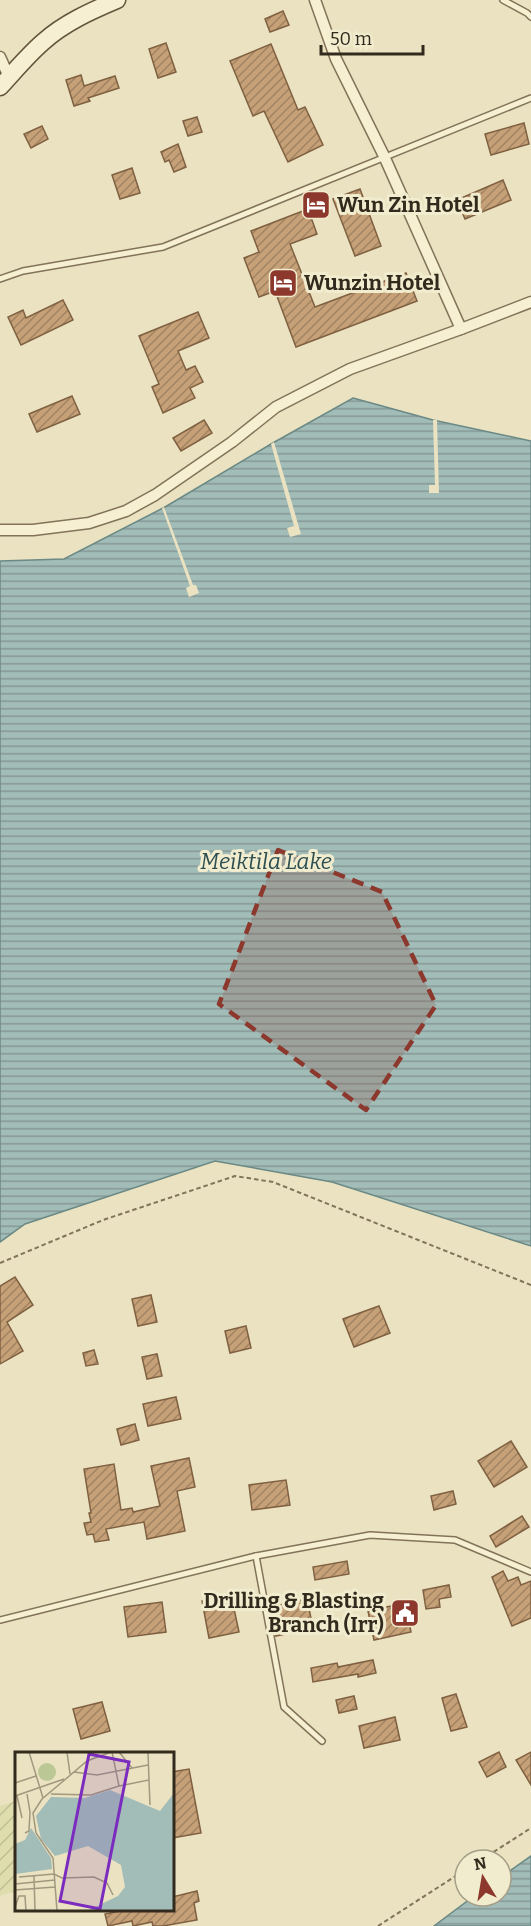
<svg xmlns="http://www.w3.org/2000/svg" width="531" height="1926" viewBox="0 0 531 1926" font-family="Bitter,serif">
<defs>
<pattern id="farmland-furrows" width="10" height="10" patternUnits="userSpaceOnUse" patternTransform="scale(1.5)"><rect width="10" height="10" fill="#dfddae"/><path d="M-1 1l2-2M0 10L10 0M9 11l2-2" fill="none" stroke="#c0be95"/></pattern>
<pattern id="water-rules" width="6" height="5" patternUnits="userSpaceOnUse" patternTransform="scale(1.5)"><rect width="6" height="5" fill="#a2bcb8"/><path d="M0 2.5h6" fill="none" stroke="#859995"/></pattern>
<pattern id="building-hatch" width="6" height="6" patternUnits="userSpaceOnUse" patternTransform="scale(1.5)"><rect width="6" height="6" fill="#c6a178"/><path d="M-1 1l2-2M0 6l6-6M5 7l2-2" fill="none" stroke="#a18362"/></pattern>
</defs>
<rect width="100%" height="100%" fill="#eae2c0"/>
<polygon fill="url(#farmland-furrows)" points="16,1801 16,1891 0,1896 0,1806"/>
<g fill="url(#water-rules)" stroke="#6b8985" stroke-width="1.5">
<polygon points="353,398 433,420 531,441 531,1246 332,1182 215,1161 25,1224 0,1242 0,561 64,559 165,507 271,444"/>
<polygon points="531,1856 531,1926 434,1926 474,1896 501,1896 501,1877"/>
</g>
<g fill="#eae2c0">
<polygon points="433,420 437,420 439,493 429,493 429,485 435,485"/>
<polygon points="274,442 301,534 290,537 287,528 294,526 271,444"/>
<polygon points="164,507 193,585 196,585 199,593 189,597 186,588 190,586 162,508"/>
</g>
<g fill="url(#building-hatch)" stroke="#7f6041" stroke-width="1.5">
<polygon points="283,11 289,25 270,32 265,19"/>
<polygon points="166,43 176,72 158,78 149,49"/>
<polygon points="271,44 298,110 305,107 323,145 288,162 264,111 253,116 230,61"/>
<polygon points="81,75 84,86 115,76 119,88 88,98 90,101 74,106 66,80"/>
<polygon points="197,117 202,132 188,136 183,121"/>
<polygon points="524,123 529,144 491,155 485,134"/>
<polygon points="42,126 48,139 31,148 24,134"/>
<polygon points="178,144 186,167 174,172 169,160 165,162 161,152"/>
<polygon points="132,168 140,193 120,199 112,175"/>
<polygon points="503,180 511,200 465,219 457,200"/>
<polygon points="360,189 381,246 355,256 333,199"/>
<polygon points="308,209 317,234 290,244 315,307 406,273 417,301 296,347 275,291 259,297 244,258 259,252 251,231"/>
<polygon points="63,300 73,320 21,345 8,317 23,310 26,318"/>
<polygon points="198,312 209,338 178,351 186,370 195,366 203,382 190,388 195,398 163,413 152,387 159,384 139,336"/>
<polygon points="72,396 80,414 37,432 29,414"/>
<polygon points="204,420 212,433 181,451 173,438"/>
<polygon points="15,1277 33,1305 7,1322 23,1351 0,1364 0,1286"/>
<polygon points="151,1295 157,1322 138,1326 132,1299"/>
<polygon points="379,1306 390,1333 354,1347 343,1319"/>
<polygon points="246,1326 251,1348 230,1353 225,1331"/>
<polygon points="94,1350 98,1364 86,1366 83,1353"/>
<polygon points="157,1354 162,1376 147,1379 142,1357"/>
<polygon points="176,1397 181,1419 148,1426 143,1404"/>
<polygon points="135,1424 139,1440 121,1445 117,1429"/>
<polygon points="511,1441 527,1467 494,1487 478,1461"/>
<polygon points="189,1458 195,1487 177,1491 185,1531 147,1539 144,1522 106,1529 109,1540 95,1542 93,1534 87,1535 84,1523 91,1522 89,1513 91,1513 84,1469 114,1464 121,1510 132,1508 133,1512 160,1506 151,1466"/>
<polygon points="286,1480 290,1505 252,1510 249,1485"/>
<polygon points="453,1491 456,1504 434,1510 431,1496"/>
<polygon points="522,1516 529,1527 496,1547 490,1536"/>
<polygon points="347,1561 349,1574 315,1580 313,1567"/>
<polygon points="503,1571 508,1581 518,1577 521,1585 531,1581 531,1618 512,1626 492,1577"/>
<polygon points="449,1585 451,1597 439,1599 440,1607 426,1609 423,1590"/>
<polygon points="231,1595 239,1632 209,1638 202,1601"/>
<polygon points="307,1599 313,1628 276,1636 270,1607"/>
<polygon points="162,1602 166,1632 128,1637 124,1607"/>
<polygon points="405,1603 411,1632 374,1640 368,1611"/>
<polygon points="373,1660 376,1673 358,1677 358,1674 313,1682 311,1668 337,1663 338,1667"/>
<polygon points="456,1694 467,1727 451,1731 442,1698"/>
<polygon points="354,1696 357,1709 339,1713 336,1700"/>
<polygon points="102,1702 110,1731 81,1739 73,1709"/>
<polygon points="395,1717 400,1740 364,1748 359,1726"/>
<polygon points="499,1752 506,1767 487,1777 479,1762"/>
<polygon points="531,1752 531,1785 516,1760"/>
<polygon points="189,1769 201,1833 172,1838 172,1772"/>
<polygon points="197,1891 199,1901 194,1903 197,1920 163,1926 153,1926 152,1922 133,1926 132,1921 108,1926 105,1914 125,1910 172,1910 172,1897"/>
</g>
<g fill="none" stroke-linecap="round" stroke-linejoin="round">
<g stroke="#827359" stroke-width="8">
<g id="lane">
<polyline points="503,0 527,13 531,17"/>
<polyline points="0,279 23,271 163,247 531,98"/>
<polyline points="256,1556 284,1707 322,1741"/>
<polyline points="0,1620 256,1556 370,1535 455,1540 531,1572"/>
</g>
</g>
<g stroke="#827359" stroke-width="13">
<g id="street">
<polyline points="315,0 336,59 384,156 461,329 531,302"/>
<polyline points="0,57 9,77"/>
<polyline points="0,530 33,530 89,523 126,511 155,495 232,442 276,407 350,369 461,329"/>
</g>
</g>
<g stroke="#63543c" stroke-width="19">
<path id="secondary" d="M0 87C14 72 27 56 43 42 64 23 91 11 117 0"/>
</g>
<g stroke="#827359" stroke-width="2" stroke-dasharray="4.5 3" stroke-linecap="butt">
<polyline points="0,1263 103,1220 235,1176 273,1182 531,1285"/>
<polyline points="481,1860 531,1828"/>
<polyline points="378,1926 465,1870"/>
</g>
<use href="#lane" stroke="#f6efd2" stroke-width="5"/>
<use href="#street" stroke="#f6efd2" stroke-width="10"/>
<use href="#secondary" stroke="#f6efd2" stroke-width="16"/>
</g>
<path fill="#8c382d" fill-opacity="0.2" stroke="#8c382d" stroke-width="4.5" stroke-dasharray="12 8" stroke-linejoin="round" d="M278 850 382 892 436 1005 366 1110 219 1004Z"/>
<defs>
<g id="hotel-square" transform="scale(1.5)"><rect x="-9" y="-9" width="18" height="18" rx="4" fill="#8c382d" stroke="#f2eccf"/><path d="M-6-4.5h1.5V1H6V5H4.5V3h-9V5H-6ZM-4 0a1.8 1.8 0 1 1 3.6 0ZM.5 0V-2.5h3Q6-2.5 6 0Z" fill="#fff"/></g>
<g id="civic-square" transform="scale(1.5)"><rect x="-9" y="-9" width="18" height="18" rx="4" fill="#8c382d" stroke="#f2eccf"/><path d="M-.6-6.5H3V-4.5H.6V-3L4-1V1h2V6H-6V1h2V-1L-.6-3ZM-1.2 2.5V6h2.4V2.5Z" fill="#fff"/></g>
</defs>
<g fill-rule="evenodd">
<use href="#hotel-square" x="316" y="205"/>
<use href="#hotel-square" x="283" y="283"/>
<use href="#civic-square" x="405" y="1613"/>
</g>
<g text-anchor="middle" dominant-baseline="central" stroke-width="6" stroke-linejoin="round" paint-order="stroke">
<g font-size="21" font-weight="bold" fill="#322a1d" stroke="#f2eccf" text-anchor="start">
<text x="337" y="205">Wun Zin Hotel</text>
<text x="304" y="283">Wunzin Hotel</text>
<text x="384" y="1601" text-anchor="end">Drilling &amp; Blasting<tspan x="384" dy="24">Branch (Irr)</tspan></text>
</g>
<g font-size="22" font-style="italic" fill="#2d4f51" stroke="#f2eccf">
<text x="266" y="861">Meiktila Lake</text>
</g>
</g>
<g transform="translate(15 1752)">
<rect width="159" height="159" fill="#eae2c0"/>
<path d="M23 20a9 9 0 1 1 18 0a9 9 0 1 1-18 0Z" fill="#bbc795"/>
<path d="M95 38 145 59 159 41V159H72L103 144 110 135 106 113 73 94 40 104 26 87 21 64 36 45 70 46ZM16 76 36 106 37 117 0 122V92L10 88Z" fill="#a2bcb8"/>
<path fill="none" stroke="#a0987f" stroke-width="1.5" d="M14 0 28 46M52 0 55 22M97 0 104 34 134 28 133 0M104 0 117 16M59 20 82 23 133 13M134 28 135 53M0 31 21 24M36 42 76 43 104 34M0 44 49 27M2 44 7 66M10 81 14 79 15 60 12 42M19 124 20 159M4 125 39 122 47 126 79 125 92 131 98 143M0 132 40 128M0 138 40 135M0 155 4 144H10L11 159M42 159 38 106 21 81 18 61 27 47 72 9 96 0"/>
<path fill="#7b2cbf" fill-opacity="0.15" stroke="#7b2cbf" stroke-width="3" d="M74 2 114 10 85 157 45 149Z"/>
<rect width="159" height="159" fill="none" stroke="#322a1d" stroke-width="3"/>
</g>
<g transform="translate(483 1878) rotate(349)"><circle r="28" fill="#f2eccf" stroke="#a59e88" stroke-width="1.5"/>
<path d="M0-4.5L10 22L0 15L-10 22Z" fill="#8c382d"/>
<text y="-9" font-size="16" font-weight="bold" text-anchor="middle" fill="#322a1d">N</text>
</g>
<path d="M321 45v9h102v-9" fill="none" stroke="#322a1d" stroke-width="3"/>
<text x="330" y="45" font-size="18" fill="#322a1d" stroke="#f2eccf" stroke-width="4.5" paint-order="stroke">50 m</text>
</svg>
